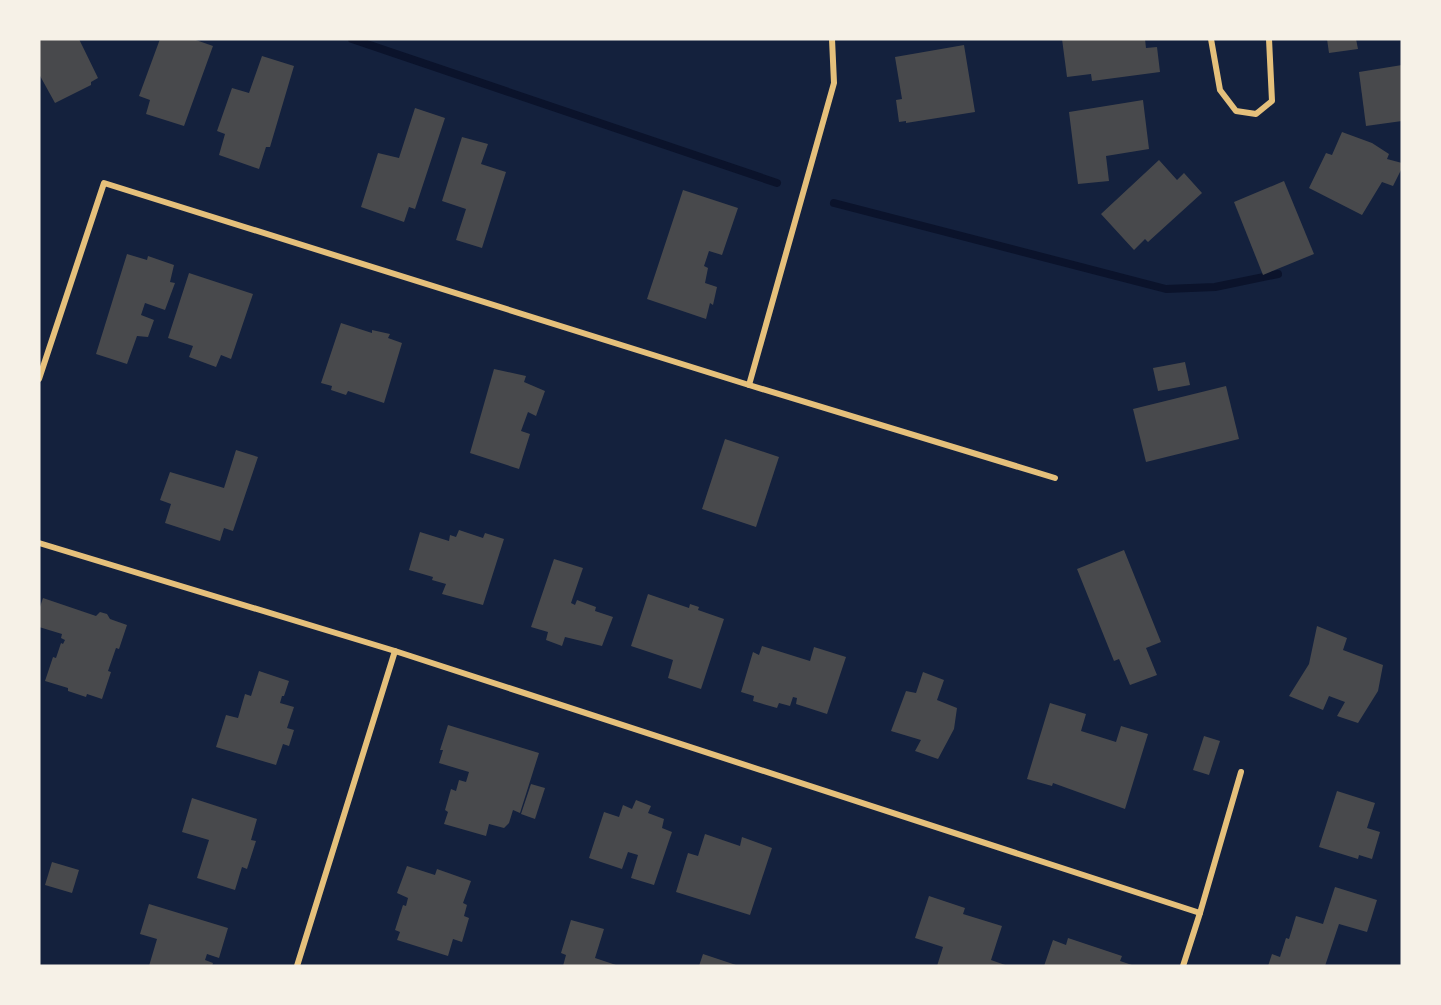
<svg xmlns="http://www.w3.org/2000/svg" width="1441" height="1005" viewBox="0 0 1441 1005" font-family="'Work Sans',sans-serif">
<rect width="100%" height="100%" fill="#14213d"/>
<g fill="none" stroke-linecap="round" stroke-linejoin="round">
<g stroke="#0b132b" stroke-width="8">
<polyline points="352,39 777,183"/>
<polyline points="834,203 1166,289 1215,287 1278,274"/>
</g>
</g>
<g fill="#48494c">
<polygon points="39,39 79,39 98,78 91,82 91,85 55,103 39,74"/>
<polygon points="160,39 193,39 213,46 184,126 146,114 150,100 139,96"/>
<polygon points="1062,39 1145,39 1146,48 1157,47 1160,72 1092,81 1091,74 1067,77"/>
<polygon points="1327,39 1356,39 1358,49 1329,53"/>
<polygon points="964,45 975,112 906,123 906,121 899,122 896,100 902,99 895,57"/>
<polygon points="262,56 294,66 270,147 266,147 259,169 219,155 225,134 217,131 232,88 249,93"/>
<polygon points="1402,65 1402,121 1366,126 1359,72"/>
<polygon points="1143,100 1149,149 1106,156 1109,181 1078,184 1069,112"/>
<polygon points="415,108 445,118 415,209 409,207 404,222 361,207 378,153 399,158"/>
<polygon points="1342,132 1372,143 1389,154 1387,159 1402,163 1402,168 1393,186 1382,182 1362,215 1309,188 1326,153 1332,155"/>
<polygon points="462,137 488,144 481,164 506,172 482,248 456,240 466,209 442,201"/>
<polygon points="1159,160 1177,180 1184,173 1202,193 1148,242 1145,239 1134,250 1101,214"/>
<polygon points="1284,181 1314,254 1263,275 1234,202"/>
<polygon points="683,190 738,208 722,255 709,251 704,266 708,268 705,283 717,287 713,305 710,303 706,319 647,299"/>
<polygon points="127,254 147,260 148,256 174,265 170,282 175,283 165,310 145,303 141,315 154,320 148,337 137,336 127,364 96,354"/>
<polygon points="189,273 253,294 231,359 221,355 216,367 189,357 193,346 168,338"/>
<polygon points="341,323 372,333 372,330 390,334 388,338 402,343 384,403 348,391 346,395 331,390 332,386 321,383"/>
<polygon points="1185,362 1190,385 1158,391 1153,368"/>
<polygon points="494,369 526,376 524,382 545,391 536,416 528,412 521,431 530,434 519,469 470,453"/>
<polygon points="1226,386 1239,439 1146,462 1133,409"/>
<polygon points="725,439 779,457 756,527 702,509"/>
<polygon points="236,450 258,457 233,531 224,528 220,541 165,523 171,504 160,500 170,472 224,488"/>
<polygon points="459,530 483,538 485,533 504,539 483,605 442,594 446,584 432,580 433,577 409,570 420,532 449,541 450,535 456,537"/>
<polygon points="1124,550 1161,642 1146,648 1157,675 1130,685 1119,659 1114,661 1077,569"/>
<polygon points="554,559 583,568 571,603 575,605 577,600 596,607 595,611 613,617 602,646 565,637 562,646 546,640 548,632 531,627"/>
<polygon points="648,594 689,608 690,604 699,607 698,610 724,619 701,689 668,678 673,660 631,646"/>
<polygon points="43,598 96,616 100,612 107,614 110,619 127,625 119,649 116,648 108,671 111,672 102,699 87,694 86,697 68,691 68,688 45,681 53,657 56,658 61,643 63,644 65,640 61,638 62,634 39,627 39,610"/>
<polygon points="1317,626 1347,638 1343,650 1383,665 1378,691 1358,723 1337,716 1345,702 1329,696 1323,710 1289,696 1309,664"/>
<polygon points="762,646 810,661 814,647 846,657 827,714 796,704 797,698 793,697 790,706 779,703 777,708 753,701 754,696 741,692 753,652 759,655"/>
<polygon points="259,671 289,681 284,696 282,696 280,703 294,707 287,728 294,730 289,746 283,744 276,765 216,747 226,715 238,718 245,694 251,696"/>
<polygon points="923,672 944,680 937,700 957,708 954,729 938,759 915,751 921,740 891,731 906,691 916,693"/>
<polygon points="1050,703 1086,714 1081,731 1116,742 1121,726 1148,734 1125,809 1053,783 1052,786 1027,779"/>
<polygon points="448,725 539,753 520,813 513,810 509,823 504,828 489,824 486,836 444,824 448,812 445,810 451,789 456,791 459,780 466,782 469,772 439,763 443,750 440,750"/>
<polygon points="1204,736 1220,741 1209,775 1193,770"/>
<polygon points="531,784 545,788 535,819 521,814"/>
<polygon points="1337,791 1375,803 1367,828 1380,832 1372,859 1359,855 1358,859 1319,847"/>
<polygon points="192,798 257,819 251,840 256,841 247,869 242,867 235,890 197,878 209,840 182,832"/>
<polygon points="636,800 651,806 648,813 664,819 662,828 672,832 654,885 631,878 638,855 628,852 622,869 589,858 604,812 619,817 623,805 632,809"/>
<polygon points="705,834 740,846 742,837 772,848 750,915 676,892 688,853 698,856"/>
<polygon points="52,862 79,870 72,893 45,885"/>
<polygon points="407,866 435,875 437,869 471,881 463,903 467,905 464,916 469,918 462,942 453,939 448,956 397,940 400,932 395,930 403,905 406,906 408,898 397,893"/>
<polygon points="1335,887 1377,900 1367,932 1339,924 1325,966 1268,966 1272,954 1280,957 1286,938 1289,939 1296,916 1323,924"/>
<polygon points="929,896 965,908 963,914 1002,926 991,960 1008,966 937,966 943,947 915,938"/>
<polygon points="149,904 228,928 219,958 207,954 205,960 213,963 212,966 149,966 157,939 140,934"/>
<polygon points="571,920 604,929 595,958 619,966 563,966 566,955 561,953"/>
<polygon points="1068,938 1122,956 1120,961 1135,966 1044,966 1053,940 1066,945"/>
<polygon points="703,954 739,966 699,966"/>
</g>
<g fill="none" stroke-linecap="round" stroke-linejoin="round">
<g stroke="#e5c07b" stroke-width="6">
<polyline points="1211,39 1220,90 1236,111 1256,114 1272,101 1269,39"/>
<polyline points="39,379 104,183 749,385 1055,478"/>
<polyline points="749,385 834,83 832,39"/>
<polyline points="39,543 395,651 1200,913"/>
<polyline points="297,966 395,651"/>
<polyline points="1183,966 1200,913 1241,772"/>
</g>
</g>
<rect width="1441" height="1005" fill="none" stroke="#f6f1e7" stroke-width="81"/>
</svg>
